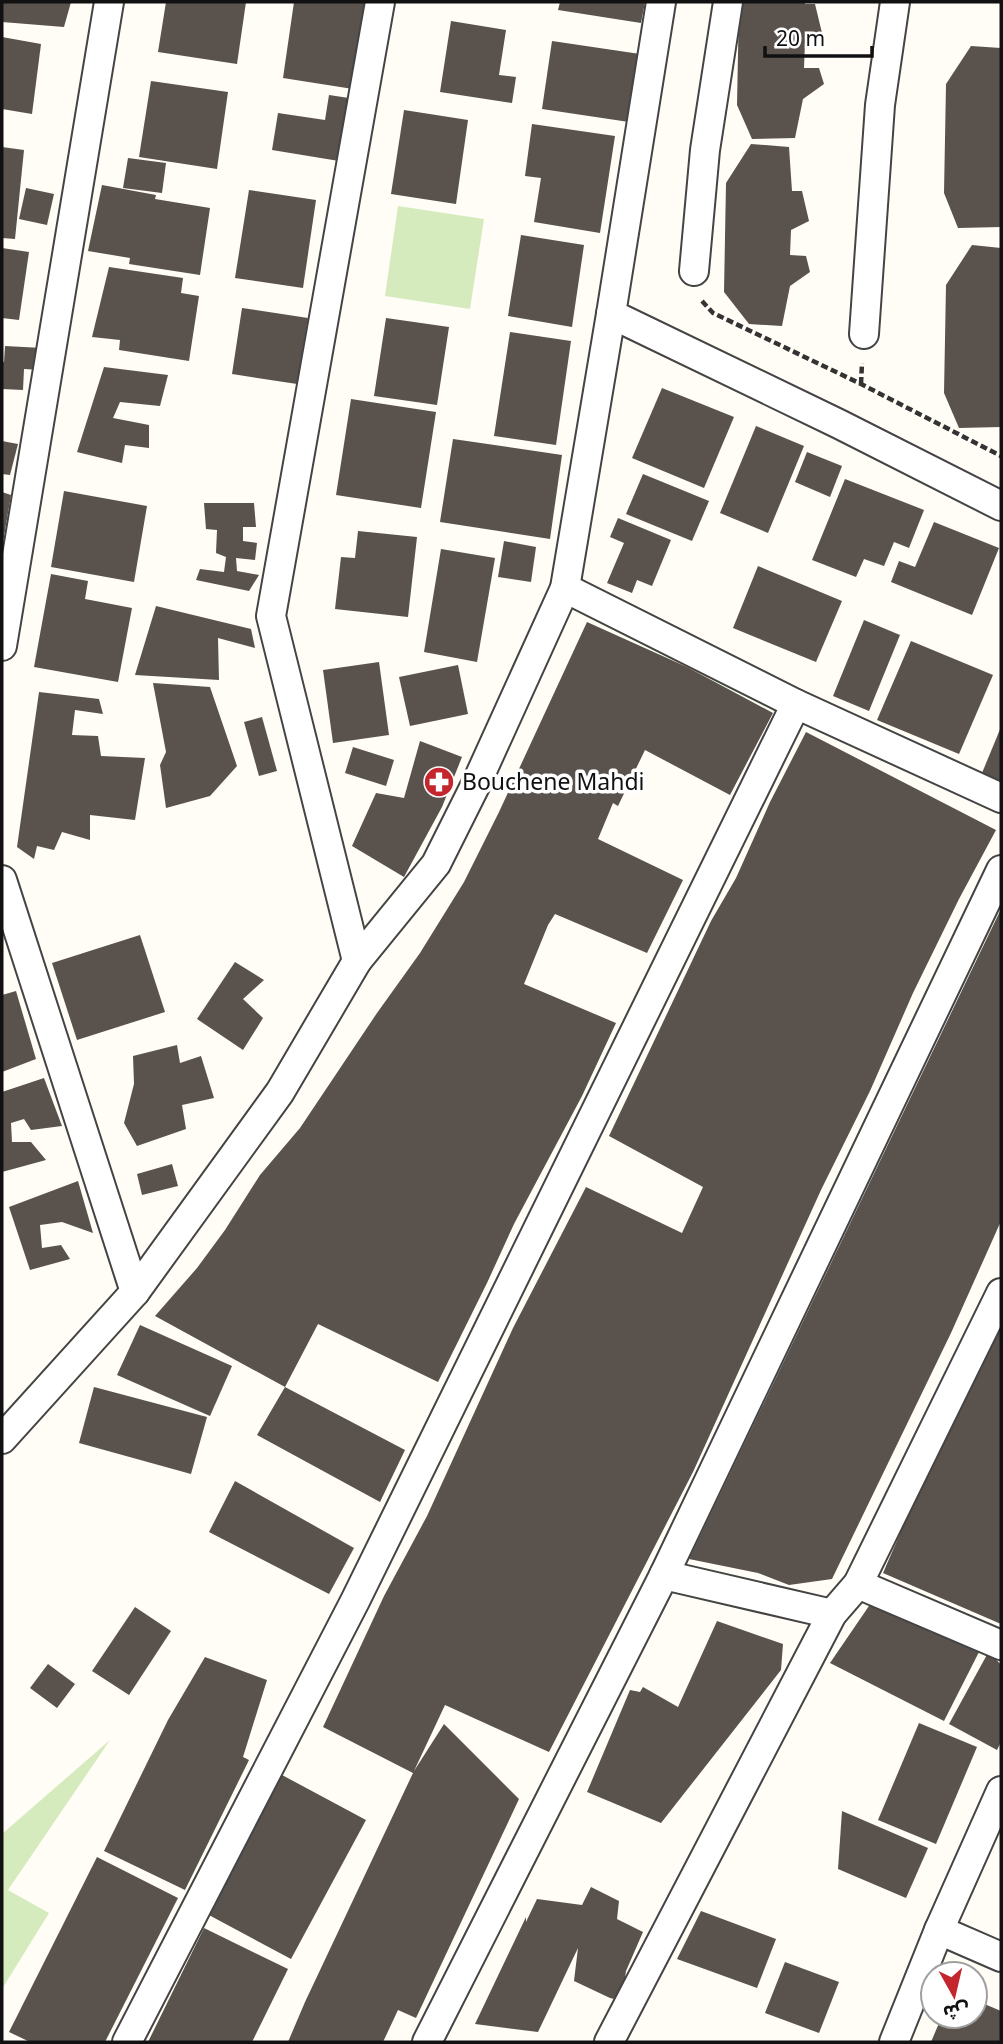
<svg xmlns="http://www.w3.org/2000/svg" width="1003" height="2044" viewBox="0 0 1003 2044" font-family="Georgia,'Noto Sans Arabic',serif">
<rect width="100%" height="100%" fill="#fffdf5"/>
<g fill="#d5ebbd">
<polygon points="398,206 484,219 470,309 385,296"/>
<polygon points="110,1740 8,1890 49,1913 2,1989 2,1834"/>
</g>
<g fill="#5a524d">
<polygon points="2,2 71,2 64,27 2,22"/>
<polygon points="166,2 246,2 237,64 158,52"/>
<polygon points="294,2 366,2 353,89 283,78"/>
<polygon points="560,2 645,2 641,23 558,10"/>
<polygon points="739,2 805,2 805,4 815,4 822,33 805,42 804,68 819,68 824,84 803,99 795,138 752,139 737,105"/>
<polygon points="451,21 506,30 499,75 516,77 512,103 440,92"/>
<polygon points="2,37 41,44 32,114 2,109"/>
<polygon points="552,41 640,54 629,122 542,109"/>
<polygon points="971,46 1001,48 1001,227 958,228 944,193 946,84"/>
<polygon points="151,81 228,92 217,169 139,157"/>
<polygon points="329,95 349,98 339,161 272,150 278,113 325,120"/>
<polygon points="404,110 468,120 456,204 391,194"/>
<polygon points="532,124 615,136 600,233 534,222 541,178 525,176"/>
<polygon points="751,144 789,147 792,191 802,191 809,221 791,230 790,255 806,256 810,272 790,286 782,326 749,324 724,292 726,183"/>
<polygon points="2,147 24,150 15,239 2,238"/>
<polygon points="128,158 166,163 162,193 123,188"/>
<polygon points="102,185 156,195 155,199 210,208 200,275 129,264 130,258 88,251"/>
<polygon points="26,188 54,194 47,225 19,219"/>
<polygon points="249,190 316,200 303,288 235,278"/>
<polygon points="521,235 584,245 572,327 508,316"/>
<polygon points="972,245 1001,248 1001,427 959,428 944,393 946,285"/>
<polygon points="2,248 29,252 19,320 2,318"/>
<polygon points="109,267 183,278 181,293 199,296 189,361 119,350 120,340 92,337"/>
<polygon points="242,308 308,318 297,384 232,374"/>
<polygon points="386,318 449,327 437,405 374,396"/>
<polygon points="510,332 571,341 556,445 494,436"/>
<polygon points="5,346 42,348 41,370 24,369 23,390 2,389 2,362 4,362"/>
<polygon points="104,367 168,375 160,406 120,402 113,418 149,425 149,448 125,445 122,463 77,452"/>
<polygon points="662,388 734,417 704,488 632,458"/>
<polygon points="351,399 436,412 421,508 336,495"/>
<polygon points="756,426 804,446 768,533 720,513"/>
<polygon points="453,439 562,455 550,539 440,522"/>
<polygon points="2,441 18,444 10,475 2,474"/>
<polygon points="807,452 842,466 830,497 795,482"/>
<polygon points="643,474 709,501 692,541 626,514"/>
<polygon points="845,479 924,510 909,548 894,542 884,566 864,559 856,577 812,560"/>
<polygon points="64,491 147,506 134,582 51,567"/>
<polygon points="2,492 11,495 3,542 2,542"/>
<polygon points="204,503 254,503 256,527 243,527 243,541 257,543 255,560 236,558 237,571 259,575 249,591 196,580 200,569 224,572 226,557 216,553 217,530 206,529"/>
<polygon points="618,518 671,540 652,586 637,580 632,593 607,583 624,543 610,537"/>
<polygon points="934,522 999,548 972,615 891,582 899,561 915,567"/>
<polygon points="358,531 417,537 408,617 335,609 341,557 355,558"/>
<polygon points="504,541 536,547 531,582 498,577"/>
<polygon points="441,549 495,558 477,662 424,652"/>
<polygon points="758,566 842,601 816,662 733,628"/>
<polygon points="51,574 88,581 85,599 132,608 118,682 34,667"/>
<polygon points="156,606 251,629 255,648 218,638 219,680 135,675"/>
<polygon points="864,620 900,635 869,711 833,696"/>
<polygon points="587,622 687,667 773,713 730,795 645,750 618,806 613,803 598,839 683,880 647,953 555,914 548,925 524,984 616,1023 582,1096 514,1224 487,1283 438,1382 318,1324 285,1387 155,1316 197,1268 225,1230 260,1175 300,1128 377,1013 420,953 464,882 499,812"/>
<polygon points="911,641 993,675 959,754 877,720"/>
<polygon points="379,662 389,735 333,743 323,670"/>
<polygon points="458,665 468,714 410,726 399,677"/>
<polygon points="153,683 210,687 237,766 210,796 166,808 160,765 166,752"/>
<polygon points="39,692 99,699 103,714 75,710 72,735 98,736 101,756 145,758 135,820 90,815 90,840 62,832 54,850 37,846 34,859 17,847"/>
<polygon points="262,717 277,771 259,776 244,722"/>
<polygon points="1001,727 1001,781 982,773"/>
<polygon points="806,732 996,830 959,899 913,993 870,1091 821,1190 693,1472 549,1752 445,1705 414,1771 444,1724 519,1799 416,2018 398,2010 383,2042 288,2042 305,2002 413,1773 323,1727 384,1596 427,1516 513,1328 586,1187 682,1233 703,1187 609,1136 711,921 736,878 770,802"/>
<polygon points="420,741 462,757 442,807 404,877 352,846 376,793 404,798"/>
<polygon points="353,747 394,760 386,786 345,773"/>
<polygon points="1001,909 1001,1221 951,1333 832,1579 789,1585 758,1573 689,1559"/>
<polygon points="140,935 165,1012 77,1040 52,963"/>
<polygon points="235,962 264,980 243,999 263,1018 243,1050 197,1019"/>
<polygon points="16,991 36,1059 2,1072 2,995"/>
<polygon points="177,1045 180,1063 201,1056 214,1098 182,1105 186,1129 137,1146 124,1123 134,1084 133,1056"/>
<polygon points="44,1078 62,1126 31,1130 24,1119 11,1123 12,1142 31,1142 46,1160 2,1172 2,1092"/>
<polygon points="172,1164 178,1186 142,1195 137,1174"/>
<polygon points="78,1181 93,1233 62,1222 40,1225 42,1248 61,1245 70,1259 30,1270 9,1207"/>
<polygon points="1001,1316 1001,1624 883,1573 935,1453"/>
<polygon points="140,1325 232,1366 210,1416 117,1375"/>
<polygon points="94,1387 207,1417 191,1474 79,1443"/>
<polygon points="285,1387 405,1450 380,1502 257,1435"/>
<polygon points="235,1481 354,1548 329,1594 209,1532"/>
<polygon points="871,1603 979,1652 944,1721 830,1663"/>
<polygon points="135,1607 171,1631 129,1695 92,1671"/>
<polygon points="717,1621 783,1644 781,1670 661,1823 587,1792 630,1690 640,1692 643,1687 678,1707"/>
<polygon points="989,1651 1001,1665 1001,1742 997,1750 949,1724"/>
<polygon points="205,1657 267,1680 243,1757 249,1760 185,1890 104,1851 168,1720"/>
<polygon points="48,1664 75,1684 57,1708 30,1688"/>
<polygon points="919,1723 977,1747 936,1844 878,1820"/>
<polygon points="282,1775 366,1820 291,1959 207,1914"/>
<polygon points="842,1811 928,1848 906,1898 838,1869"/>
<polygon points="97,1857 178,1898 105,2042 30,2042 9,2032"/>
<polygon points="591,1887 619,1901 617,1919 643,1932 626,1971 623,1993 619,2000 610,1998 574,1981 578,1948 538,2032 475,2024 526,1917 526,1922 537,1899 582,1905"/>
<polygon points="701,1911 776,1939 757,1988 677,1959"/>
<polygon points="204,1928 288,1969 252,2042 148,2042"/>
<polygon points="785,1962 839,1982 819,2033 765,2013"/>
<polygon points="975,2000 1001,2011 1001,2042 931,2042 942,2016 975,2016"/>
</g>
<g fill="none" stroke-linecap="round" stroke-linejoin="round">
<g stroke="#444" stroke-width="32">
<g id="street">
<polyline points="661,2 611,314 839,424 1001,506"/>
<polyline points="694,271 705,150 728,2"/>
<polyline points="864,334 880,105 895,2"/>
<polyline points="565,588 796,704 1001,798"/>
<polyline points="2,646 109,2"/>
<polyline points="2,880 135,1292"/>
<polyline points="357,961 271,616 380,2"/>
<polyline points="2,1439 135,1292 280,1092 357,961 436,864 476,784 565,588 611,314"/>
<polyline points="664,1575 832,1614"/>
<polyline points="858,1584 1001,1645"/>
<polyline points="939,1930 1001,1957"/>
<polyline points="127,2042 355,1601 796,704"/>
<polyline points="427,2042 664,1575 1001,870"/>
<polyline points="609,2042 832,1614 858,1584 1001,1293"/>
<polyline points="894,2042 939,1930 1001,1791"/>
</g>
</g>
<g stroke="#333" stroke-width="4.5" stroke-dasharray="7 3.5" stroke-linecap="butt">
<polyline points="702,301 713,313 861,384 1001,456"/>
<polyline points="861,384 862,363"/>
</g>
<use href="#street" stroke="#fff" stroke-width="28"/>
</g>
<defs>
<g id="pharmacy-disc" transform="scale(1.575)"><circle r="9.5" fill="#c4262e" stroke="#fff"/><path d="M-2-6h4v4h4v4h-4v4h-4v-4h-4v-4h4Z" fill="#fff"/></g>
</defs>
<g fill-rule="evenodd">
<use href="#pharmacy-disc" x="439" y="782"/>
</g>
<g text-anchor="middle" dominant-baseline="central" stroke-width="7" stroke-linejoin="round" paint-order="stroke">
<g font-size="23" fill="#111" stroke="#fff" text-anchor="start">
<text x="462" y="782">Bouchene Mahdi</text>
</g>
</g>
<rect width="1003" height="2044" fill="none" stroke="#111111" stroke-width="7"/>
<g transform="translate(954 1995) rotate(172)"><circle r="33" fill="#ffffff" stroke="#a0a0a0" stroke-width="2"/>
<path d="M0-5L12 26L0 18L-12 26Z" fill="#c4262e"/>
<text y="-10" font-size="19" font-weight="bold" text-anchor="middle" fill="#111111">ش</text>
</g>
<path d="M765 46v10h107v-10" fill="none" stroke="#111111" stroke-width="3.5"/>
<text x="776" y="46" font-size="21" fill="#111111" stroke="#ffffff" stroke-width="5" paint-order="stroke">20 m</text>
</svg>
